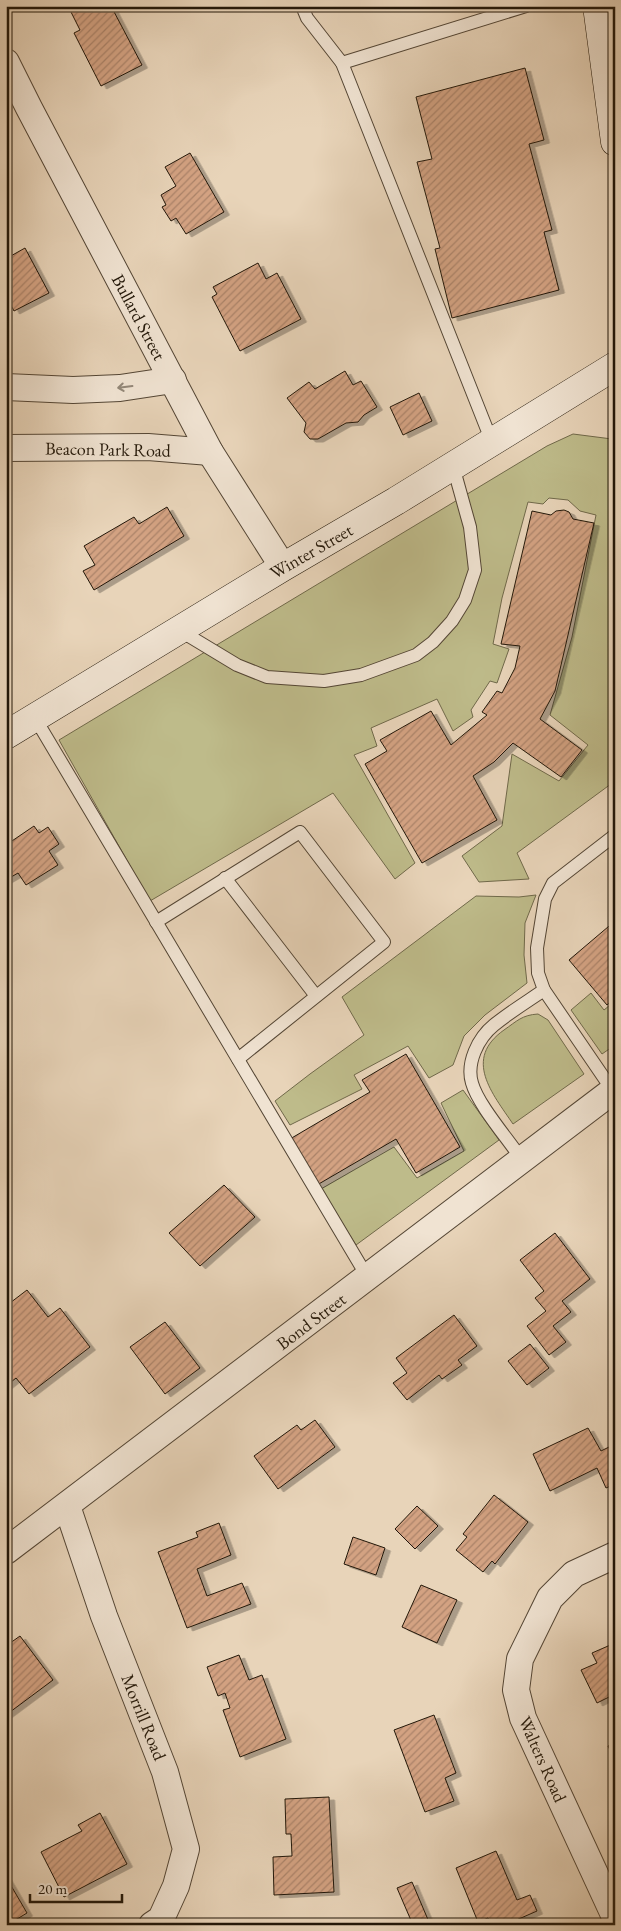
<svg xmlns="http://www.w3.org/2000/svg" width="621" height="1931" viewBox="0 0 621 1931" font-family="'EB Garamond',serif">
<defs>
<pattern id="building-hatch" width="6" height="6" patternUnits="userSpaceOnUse" patternTransform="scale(1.25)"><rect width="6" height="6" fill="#d3a282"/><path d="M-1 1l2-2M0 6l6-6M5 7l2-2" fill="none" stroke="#ab8369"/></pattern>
<filter id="shadow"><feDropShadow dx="5.5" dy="3" stdDeviation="0" flood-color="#0004"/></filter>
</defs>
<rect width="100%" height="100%" fill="#e8d4b9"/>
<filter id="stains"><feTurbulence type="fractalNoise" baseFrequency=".004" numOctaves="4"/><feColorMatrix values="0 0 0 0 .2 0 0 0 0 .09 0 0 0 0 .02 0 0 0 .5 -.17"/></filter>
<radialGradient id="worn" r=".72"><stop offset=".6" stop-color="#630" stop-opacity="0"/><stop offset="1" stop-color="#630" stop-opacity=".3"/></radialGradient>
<g fill="#bebb8a" stroke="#70694a">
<polygon points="573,434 612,439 615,442 615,781 517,853 529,879 479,882 462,856 502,826 512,754 559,781 588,745 550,715 572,637 596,515 580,511 568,500 549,498 543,504 528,502 502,598 493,644 509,649 497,683 490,681 471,710 473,717 453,731 437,699 371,728 377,746 354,755 415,863 395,879 333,793 150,901 59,740 547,446"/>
<polygon points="536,895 525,923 524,955 527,983 485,1015 464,1036 453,1065 429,1078 408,1046 354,1075 362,1089 290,1125 275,1101 310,1074 364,1035 342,997 476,896 519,897"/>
<polygon points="591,993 604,1010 615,1001 615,1045 602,1054 571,1010"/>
<path d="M538 1014 548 1020 584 1074 513 1124C492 1093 463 1059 504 1030 517 1021 522 1015 538 1014Z"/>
<polygon points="463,1090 499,1140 356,1245 321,1189 394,1147 417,1178 464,1151 441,1103"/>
</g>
<g fill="url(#building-hatch)" stroke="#221709" filter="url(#shadow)">
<polygon points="68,6 111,6 142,65 101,86 74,33 80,30"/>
<polygon points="525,68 544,140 529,144 552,230 544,232 559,290 452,318 435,249 440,248 417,162 432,159 416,97"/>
<polygon points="190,153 224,212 186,234 176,218 171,221 162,207 166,205 161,195 176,186 165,167"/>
<polygon points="25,248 49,293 14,311 6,296 6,252 9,257"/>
<polygon points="258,263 266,279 277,273 301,319 240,351 212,297 217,294 213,287"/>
<polygon points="345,371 353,385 361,381 377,407 364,415 358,422 346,423 318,439 310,439 304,432 306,423 287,398 309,382 315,389"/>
<polygon points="419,393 432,421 403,435 390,407"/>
<polygon points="167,507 184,536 94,590 83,571 95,565 84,546 134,517 139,524"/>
<polygon points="564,510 569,512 573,519 594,523 555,691 540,719 582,750 561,777 513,743 494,762 473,776 497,820 422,863 365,764 387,751 380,740 431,711 451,745 487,715 482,712 497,691 502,693 515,668 520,646 501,644 532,511 551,515 556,511"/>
<polygon points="34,826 39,833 48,827 59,844 49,851 58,865 26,885 18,873 6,880 6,845"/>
<polygon points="615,921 615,998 607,1005 569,960"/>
<polygon points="406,1054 460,1147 416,1173 396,1139 317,1185 290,1139 370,1092 362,1080"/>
<polygon points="224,1185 255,1217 200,1266 169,1233"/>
<polygon points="555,1233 590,1279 562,1301 571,1312 553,1326 566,1342 549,1355 527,1326 546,1311 535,1298 544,1291 520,1260"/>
<polygon points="27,1290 48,1317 60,1308 90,1347 29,1394 16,1378 6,1386 6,1306"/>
<polygon points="454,1315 477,1346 458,1360 462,1365 442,1379 439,1375 407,1400 393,1383 407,1373 396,1358"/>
<polygon points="165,1322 200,1368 165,1394 130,1347"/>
<polygon points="530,1344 549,1368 527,1385 508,1361"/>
<polygon points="315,1420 335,1447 278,1489 254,1456 297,1425 301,1430"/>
<polygon points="588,1428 601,1451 615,1444 615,1484 606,1488 597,1468 550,1491 533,1454"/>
<polygon points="494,1495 528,1522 495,1564 492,1561 483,1572 456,1550 467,1537 463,1534"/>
<polygon points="417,1506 438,1526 415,1549 395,1529"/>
<polygon points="219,1523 231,1555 197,1569 207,1596 242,1583 251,1604 187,1628 158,1552 198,1537 196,1532"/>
<polygon points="353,1537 385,1548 376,1575 344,1564"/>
<polygon points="421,1585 457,1600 437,1643 402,1627"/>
<polygon points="20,1636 53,1680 6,1715 6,1646"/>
<polygon points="615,1643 615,1694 597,1703 581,1670 597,1663 592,1653"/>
<polygon points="239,1655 249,1680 262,1675 286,1739 240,1757 223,1710 230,1708 225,1693 218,1696 207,1667"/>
<polygon points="434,1715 456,1773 445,1778 454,1801 425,1812 394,1730"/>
<polygon points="615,1743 615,1760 608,1746"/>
<polygon points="329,1797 334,1892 274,1895 273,1857 292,1856 291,1834 286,1834 285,1799"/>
<polygon points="100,1813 127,1864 64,1897 41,1852 82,1831 78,1825"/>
<polygon points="496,1851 517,1900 530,1895 537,1911 505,1925 491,1925 488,1918 478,1922 456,1868"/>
<polygon points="6,1877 27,1913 7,1925 6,1925"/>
<polygon points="412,1882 429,1922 422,1925 413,1925 397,1888"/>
</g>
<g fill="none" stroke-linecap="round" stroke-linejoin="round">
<g stroke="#544635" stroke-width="14">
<g id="lane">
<polyline points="302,6 307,18 342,63 526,6"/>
<polyline points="342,63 492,442"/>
<polyline points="179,630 237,665 267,677 324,681 361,675 416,655 433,642 452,621 465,600 475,570 470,527 453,466"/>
<polyline points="35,718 368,1278"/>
<polyline points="225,878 316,996"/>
<polyline points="156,922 300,832 384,942 238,1059"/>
<polyline points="613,1091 544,990 538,973 537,948 545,899 553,883 615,835"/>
<path d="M522 1160C509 1140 478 1105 472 1083 466 1063 478 1038 494 1025 510 1012 528 1001 544 990"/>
</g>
</g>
<g stroke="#544635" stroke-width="28">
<g id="street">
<polyline points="6,62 29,108 210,452 283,567"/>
<polyline points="6,387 73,390 120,388 173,380"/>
<polyline points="6,448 148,447 210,452"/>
<polyline points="67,1506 104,1616 165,1772 186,1849 176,1886 161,1919 152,1925"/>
<polyline points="6,1551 615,1089"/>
<polyline points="615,1555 574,1574 550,1598 520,1659 516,1690 523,1718 615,1917"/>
</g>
</g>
<g stroke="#221709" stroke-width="29">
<g id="secondary">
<polyline points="597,6 615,142"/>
<polyline points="6,735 283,567 396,501 615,366"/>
</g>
</g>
<use href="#lane" stroke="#f0e3d2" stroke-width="12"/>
<use href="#street" stroke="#f0e3d2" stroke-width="26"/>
<use href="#secondary" stroke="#f0e3d2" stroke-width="28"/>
</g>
<defs><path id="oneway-shaft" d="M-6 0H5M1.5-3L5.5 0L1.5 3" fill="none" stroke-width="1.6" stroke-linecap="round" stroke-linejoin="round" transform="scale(1.25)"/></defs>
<use stroke="#938778" href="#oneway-shaft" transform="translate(125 387) rotate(173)"/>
<g text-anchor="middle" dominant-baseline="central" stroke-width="4.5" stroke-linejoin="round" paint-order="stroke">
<g font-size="18" fill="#221709" stroke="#f0e3d2">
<text transform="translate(139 317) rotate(62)">Bullard Street</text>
<text transform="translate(108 449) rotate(1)">Beacon Park Road</text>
<text transform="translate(311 551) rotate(-30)">Winter Street</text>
<text transform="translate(311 1321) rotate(-37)">Bond Street</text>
<text transform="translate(144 1717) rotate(68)">Morrill Road</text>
<text transform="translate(543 1759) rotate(66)">Walters Road</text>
</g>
</g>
<rect width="621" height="1931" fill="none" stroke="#e8d4b9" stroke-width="25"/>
<rect x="8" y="8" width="606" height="1916" fill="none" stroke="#221709" stroke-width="2.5"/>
<rect x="12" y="12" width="596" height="1906" fill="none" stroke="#221709"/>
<path d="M30 1894v8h92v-8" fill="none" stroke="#221709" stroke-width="2.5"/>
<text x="38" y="1894" font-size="15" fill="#221709" stroke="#f0e3d2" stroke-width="4" paint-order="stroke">20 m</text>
<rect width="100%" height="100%" filter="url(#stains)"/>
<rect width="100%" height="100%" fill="url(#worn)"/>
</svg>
